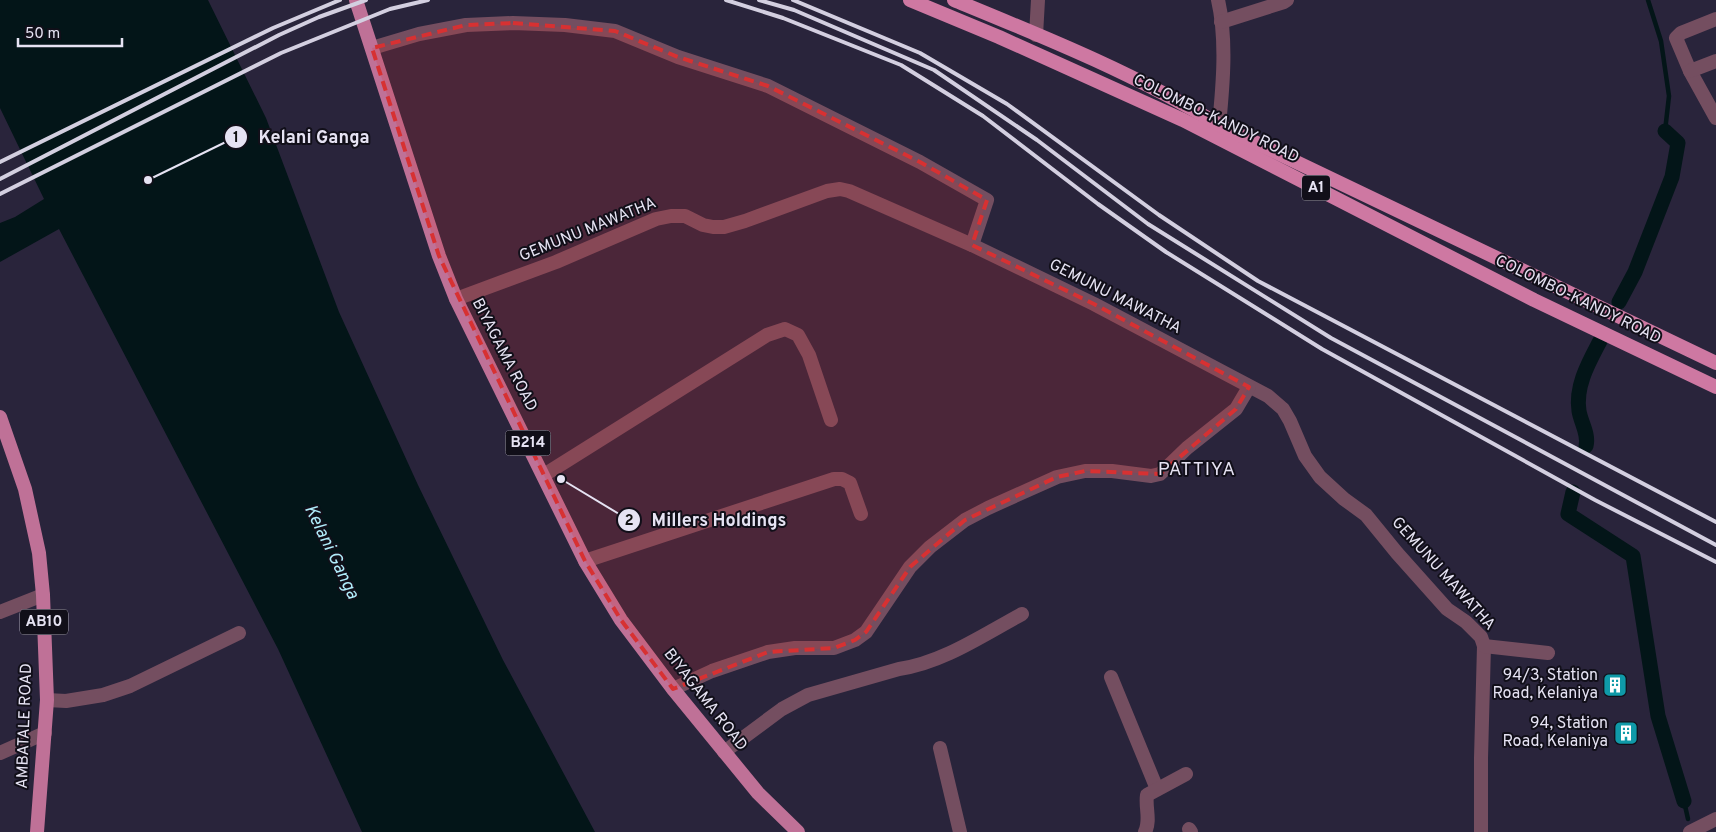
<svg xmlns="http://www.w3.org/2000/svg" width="1716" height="832" viewBox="0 0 1716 832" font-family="Overpass,sans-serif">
<rect width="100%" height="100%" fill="#29243b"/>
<polygon fill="#031518" points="0,0 208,0 266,118 339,312 418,485 503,660 595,832 362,832 278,649 59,229 0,262 0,223 15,217 44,199 0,108"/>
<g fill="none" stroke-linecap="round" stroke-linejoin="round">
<g stroke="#031518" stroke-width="4.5">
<polyline points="1648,0 1661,41 1669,96 1665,131"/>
<polyline points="1684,801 1688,819"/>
</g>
<g stroke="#031518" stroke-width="15">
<polyline points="1619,302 1635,272 1672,177 1678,143 1665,131"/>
<path d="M1586 446C1589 434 1581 423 1579 411 1575 386 1589 362 1600 341"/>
<polyline points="1573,492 1568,514 1633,556 1658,716 1684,801"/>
</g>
<g stroke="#744e60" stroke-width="14">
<path d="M1218 0C1227 39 1223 85 1219 125"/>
<polyline points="1716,19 1681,33 1676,38 1690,71 1716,118"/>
<polyline points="1221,22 1284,2 1287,0"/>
<polyline points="1036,35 1038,0"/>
<polyline points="372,48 419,34 466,25 513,23 565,25 615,31 678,57 768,86 920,162 987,200 972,245"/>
<polyline points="1690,71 1716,61"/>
<polyline points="456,299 556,262 656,219 671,216 685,216 703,225 713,227 724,227 745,221 827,191 840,189 849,191 972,245 1094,304 1268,396 1283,409 1290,421 1305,456 1320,477 1344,499 1366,515 1397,553 1447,609 1466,622 1481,637 1484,646 1481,758 1481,832"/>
<polyline points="544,475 767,335 785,329 798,335 809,355 831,420"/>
<polyline points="585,561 834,479 842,479 850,483 861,514"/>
<polyline points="0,612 43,595"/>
<polyline points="1484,646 1548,653"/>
<polyline points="1111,677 1157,789"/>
<polyline points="673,689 712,671 768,652 795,648 834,648 855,640 866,632 910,567 930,547 965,520 988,508 1057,477 1085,471 1112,471 1151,476 1160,474 1187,448 1236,409 1249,387"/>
<polyline points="47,700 66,701 103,695 130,686 239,633"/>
<polyline points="940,748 960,832"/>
<path d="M724 752 782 709 808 695 899 669C942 663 983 635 1022 614"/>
<polyline points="0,753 45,733"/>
<polyline points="1189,829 1191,832"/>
<path d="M1145 832C1151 820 1145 808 1147 795L1186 774"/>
</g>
<polyline stroke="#744e60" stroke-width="14" points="1690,832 1716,819"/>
<g stroke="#bf7197" stroke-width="14">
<polyline points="356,0 439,256 456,299 585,561 621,620 673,689 758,793 798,832"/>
<polyline points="0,417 25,489 39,553 43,595 47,700 37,832"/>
</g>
<g stroke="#ce78a2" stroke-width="14">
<polyline points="910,0 999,37 1183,120 1534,300 1716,387"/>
<path d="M954 0C1044 37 1136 74 1219 125L1716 363"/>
</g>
<g stroke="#d3cfe0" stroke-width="4">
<polyline points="726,0 783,18 901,65 983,116 1098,204 1166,252 1322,349 1595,500 1716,562"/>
<polyline points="759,0 794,10 934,70 1037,140 1148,224 1331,338 1716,545"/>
<polyline points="793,0 920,53 1007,104 1159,215 1258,281 1716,522"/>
<polyline points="0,162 273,28 340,0"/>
<polyline points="0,179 279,35 319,17 366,0"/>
<polyline points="0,194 281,53 390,9 428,0"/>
</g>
</g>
<path fill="#d73132" fill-opacity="0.2" stroke="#d73132" stroke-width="4" stroke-dasharray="10 6" stroke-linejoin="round" d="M513 23 615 31 678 57 768 86 920 162 987 200 972 245 1094 304 1249 387 1236 409 1160 474 1085 471 1057 477 965 520 910 567 866 632 855 640 834 648 768 652 673 689 621 620 585 561 439 256 372 48 466 25Z"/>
<defs>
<g id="building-square" transform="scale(1.25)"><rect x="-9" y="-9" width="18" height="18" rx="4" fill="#0f9aa8" stroke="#110f19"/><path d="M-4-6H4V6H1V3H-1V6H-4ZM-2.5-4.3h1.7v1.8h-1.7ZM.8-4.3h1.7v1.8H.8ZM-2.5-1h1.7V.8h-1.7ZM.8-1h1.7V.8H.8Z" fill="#fff"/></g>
</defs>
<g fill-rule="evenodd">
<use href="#building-square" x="1615" y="685"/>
<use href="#building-square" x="1626" y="733"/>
</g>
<g text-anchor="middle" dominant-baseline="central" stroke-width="4" stroke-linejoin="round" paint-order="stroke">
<g fill="#110f19" stroke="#a6a3b2" stroke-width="1">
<rect x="1302" y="175.5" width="28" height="25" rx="4"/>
<rect x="505.5" y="430.5" width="45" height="25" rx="4"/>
<rect x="20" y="609.5" width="48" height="25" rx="4"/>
</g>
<g font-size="15" font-weight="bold" fill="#e6e3f3">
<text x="1316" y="188">A1</text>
<text x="528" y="443">B214</text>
<text x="44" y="622">AB10</text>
</g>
<g font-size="16" fill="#e6e3f3" stroke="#110f19">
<text transform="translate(1216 119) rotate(26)">COLOMBO-KANDY ROAD</text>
<text transform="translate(588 230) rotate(-22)">GEMUNU MAWATHA</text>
<text transform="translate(1115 297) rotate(27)">GEMUNU MAWATHA</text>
<text transform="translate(1578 300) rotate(26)">COLOMBO-KANDY ROAD</text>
<text transform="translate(504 355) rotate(63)">BIYAGAMA ROAD</text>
<text transform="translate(1443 574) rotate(48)">GEMUNU MAWATHA</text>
<text transform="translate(705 700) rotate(52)">BIYAGAMA ROAD</text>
<text transform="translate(25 726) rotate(-88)">AMBATALE ROAD</text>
</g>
<g font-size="16" fill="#e6e3f3" stroke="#110f19" text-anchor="end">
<text x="1598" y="676">94/3, Station<tspan x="1598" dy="18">Road, Kelaniya</tspan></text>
<text x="1608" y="724">94, Station<tspan x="1608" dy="18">Road, Kelaniya</tspan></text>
</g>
<g font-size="18" font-style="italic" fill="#b0ecfa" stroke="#110f19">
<text transform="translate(331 552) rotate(64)">Kelani Ganga</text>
</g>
<g font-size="19" letter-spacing="1" fill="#e6e3f3" stroke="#110f19">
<text x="1197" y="470">PATTIYA</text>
</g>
</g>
<path fill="none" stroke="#e6e3f3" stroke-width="2" d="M148 180L236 137M561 479L629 520"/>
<g fill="#e6e3f3" stroke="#110f19" stroke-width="2">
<circle cx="148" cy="180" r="5"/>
<circle cx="561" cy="479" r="5"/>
<circle cx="236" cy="137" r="12"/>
<circle cx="629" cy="520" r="12"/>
</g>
<g font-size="15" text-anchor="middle" font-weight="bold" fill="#111">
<text x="236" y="142">1</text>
<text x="629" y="525">2</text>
</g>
<g font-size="18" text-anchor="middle" font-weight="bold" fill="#e6e3f3" stroke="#110f19" stroke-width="4" stroke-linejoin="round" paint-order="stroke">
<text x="314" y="143">Kelani Ganga</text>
<text x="719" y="526">Millers Holdings</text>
</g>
<path d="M18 38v8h104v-8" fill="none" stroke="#e6e3f3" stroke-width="2.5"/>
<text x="25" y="38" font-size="15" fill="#e6e3f3" stroke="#110f19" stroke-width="4" paint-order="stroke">50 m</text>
</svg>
